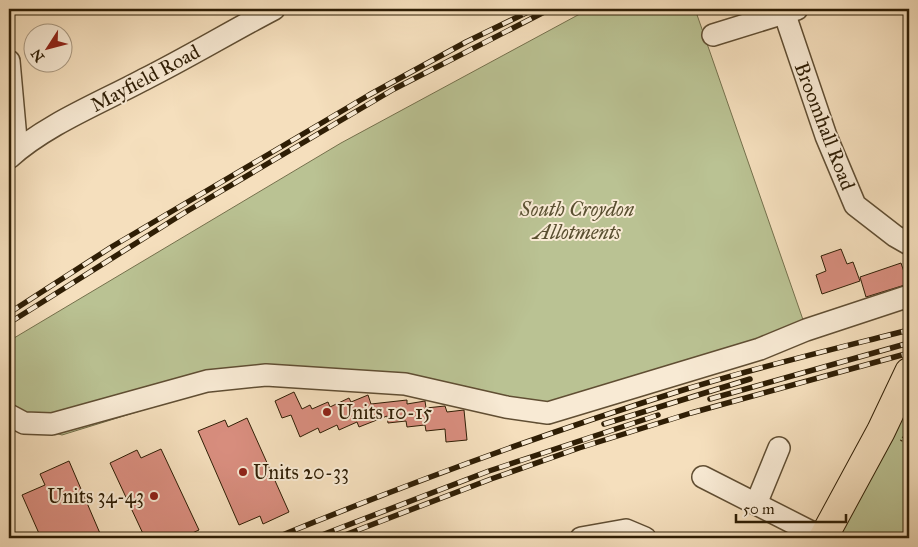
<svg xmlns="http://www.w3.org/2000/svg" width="918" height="547" viewBox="0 0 918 547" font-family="'IM FELL Great Primer',serif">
<rect width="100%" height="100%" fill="#f5dfbd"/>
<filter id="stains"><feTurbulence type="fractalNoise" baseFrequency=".004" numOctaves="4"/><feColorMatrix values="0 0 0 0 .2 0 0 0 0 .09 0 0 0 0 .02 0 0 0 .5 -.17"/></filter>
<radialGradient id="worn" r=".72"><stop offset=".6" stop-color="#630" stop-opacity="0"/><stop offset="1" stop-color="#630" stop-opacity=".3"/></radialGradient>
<g fill="#bac293" stroke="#74704c">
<polygon points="589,9 695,9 809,337 537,423 485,409 375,388 234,382 62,435 9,420 9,341 341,143"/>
<polygon points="909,403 909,538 833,538"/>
</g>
<g fill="#d98e7f" stroke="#2f1e05">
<polygon points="841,249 847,264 853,262 860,281 822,294 816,275 826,271 821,256"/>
<polygon points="901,263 908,284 866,297 860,277"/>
<polygon points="294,392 302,409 310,405 312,409 328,402 330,407 349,398 351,402 368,395 371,404 407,400 407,404 425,401 426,408 445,406 447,412 464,410 467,440 446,442 445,429 426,431 425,425 407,427 406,421 388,423 387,416 359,427 357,422 339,430 337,425 320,433 318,428 300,437 291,415 282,418 275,401"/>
<polygon points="247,418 289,512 263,524 260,516 239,525 198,431 225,420 228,427"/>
<polygon points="161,449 199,530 181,538 145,538 110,463 137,450 141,458"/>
<polygon points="69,461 102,538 41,538 22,495 45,485 40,474"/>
</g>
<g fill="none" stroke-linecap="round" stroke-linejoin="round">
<g stroke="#604e33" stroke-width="24">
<g id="minor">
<polyline points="784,12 826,136 855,205 895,236 909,244"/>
<polyline points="713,35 797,9"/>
<polyline points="9,61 17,150"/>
<path d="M9 158C45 125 100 103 143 80 187 58 230 32 274 9"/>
<polyline points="9,415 24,423 52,424 207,381 266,375 405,384 506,407 548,413 760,349 806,330 909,296"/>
<polyline points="703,477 823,538"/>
<polyline points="756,504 779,448"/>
<polyline points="581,538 626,530 645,538"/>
</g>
</g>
<g stroke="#2f1e05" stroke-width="30">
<polyline id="major" points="823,538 881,431 909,372"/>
</g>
<polyline stroke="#2f1e05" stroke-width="2.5" stroke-dasharray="1 2.5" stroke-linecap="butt" points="901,441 909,428"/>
<use href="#minor" stroke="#f8ead4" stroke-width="21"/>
<use href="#major" stroke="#f5dfbd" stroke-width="28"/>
<g stroke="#2f1e05" stroke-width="5.5">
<g id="rail">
<polyline points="9,313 113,246 369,95 466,42 534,9"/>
<polyline points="9,323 184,213 394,89 550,9"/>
<polyline points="710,399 909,343"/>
<polyline points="604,424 750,379"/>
<path d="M275 538C409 483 545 433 683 390 758 367 834 349 909 330"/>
<polyline points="314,538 489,471 658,415"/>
<polyline points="337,538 491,479 579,448 691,413 909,353"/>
</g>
</g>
<use href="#rail" stroke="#f8ead4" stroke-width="4" stroke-dasharray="11" stroke-linecap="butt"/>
</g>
<g fill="#8f2418" stroke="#f8ead4" stroke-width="2">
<circle cx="327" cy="412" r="5"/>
<circle cx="243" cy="472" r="5"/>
<circle cx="154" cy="496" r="5"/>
</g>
<g text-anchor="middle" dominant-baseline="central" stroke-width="4" stroke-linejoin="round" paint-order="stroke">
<g font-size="20" fill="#2f1e05" stroke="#f8ead4">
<text transform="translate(145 78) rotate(-28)">Mayfield Road</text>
<text transform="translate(825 126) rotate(69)">Broomhall Road</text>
</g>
<g font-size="20" font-style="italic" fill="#594f30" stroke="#f8ead4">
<text x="577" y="209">South Croydon<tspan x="577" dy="23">Allotments</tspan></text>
</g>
<g font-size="20" fill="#2f1e05" stroke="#f8ead4" text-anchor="start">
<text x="337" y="412">Units 10-15</text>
<text x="253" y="472">Units 20-33</text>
<text x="144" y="496" text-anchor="end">Units 34-43</text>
</g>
</g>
<rect width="918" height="547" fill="none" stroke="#f5dfbd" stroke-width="30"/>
<rect x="10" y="10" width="898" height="527" fill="none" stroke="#2f1e05" stroke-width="2.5"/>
<rect x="15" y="15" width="888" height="517" fill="none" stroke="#2f1e05"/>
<g transform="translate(48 48) rotate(234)"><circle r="24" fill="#f8ead4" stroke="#a89881"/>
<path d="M0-4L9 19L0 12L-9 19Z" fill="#8f2418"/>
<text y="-8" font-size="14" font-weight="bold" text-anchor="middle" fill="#2f1e05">N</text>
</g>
<path d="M736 514v8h110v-8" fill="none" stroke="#2f1e05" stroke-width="2.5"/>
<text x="743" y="514" font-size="15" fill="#2f1e05" stroke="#f8ead4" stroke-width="4" paint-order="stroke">50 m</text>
<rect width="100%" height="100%" filter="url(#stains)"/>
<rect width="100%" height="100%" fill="url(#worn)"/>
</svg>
